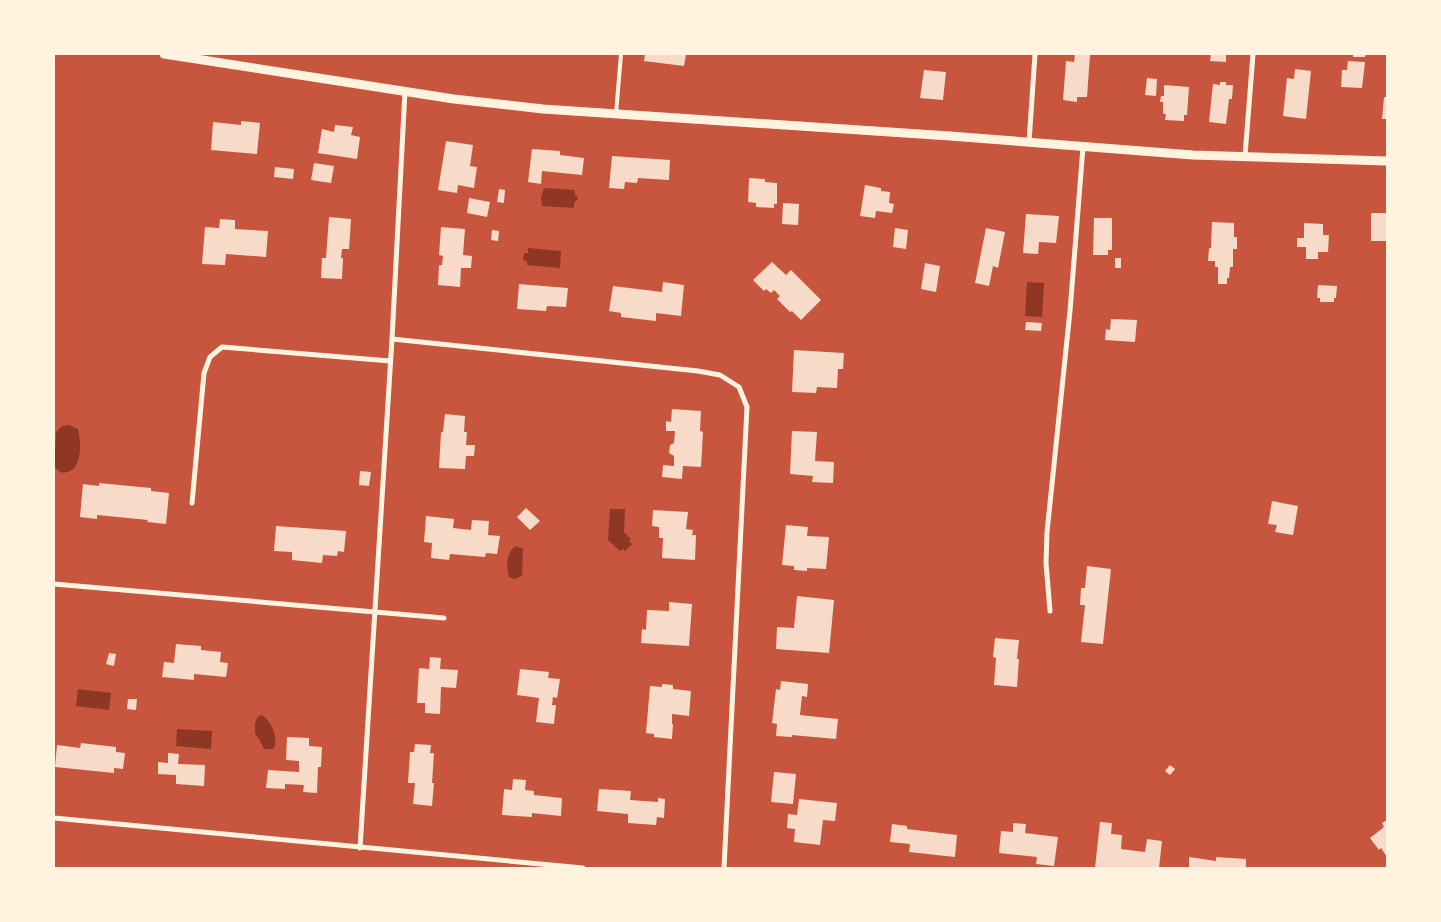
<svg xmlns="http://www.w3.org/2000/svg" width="1441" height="922" viewBox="0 0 1441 922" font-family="'Source Sans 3',sans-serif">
<rect width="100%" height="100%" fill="#c8553d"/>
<g fill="#8f3625">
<polygon points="544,188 575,190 575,195 577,196 578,199 574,203 574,208 542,206 541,197"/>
<polygon points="528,248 561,251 560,268 527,265 527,261 523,260 524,253 528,253"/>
<polygon points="1027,282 1044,283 1042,317 1025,316"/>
<path d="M69 425 78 429C81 441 83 469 67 472 61 474 58 471 54 466L56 432 62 426Z"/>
<polygon points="610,509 625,509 624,532 631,539 629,541 632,544 625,551 623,549 620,551 608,540"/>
<path d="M516 546 523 549 522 575C518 579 514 580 509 577 506 566 506 552 516 546Z"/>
<polygon points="78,689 111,693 109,710 76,706"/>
<path d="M262 715C271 721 280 740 273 749H264L259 739 255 734V723L258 716Z"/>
<polygon points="177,729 212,731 211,749 176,746"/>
</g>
<g fill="#f7dbc8">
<polygon points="645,54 686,54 684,66 644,61"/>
<polygon points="1075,54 1090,55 1087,97 1077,97 1077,102 1063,100 1066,61 1074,62"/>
<polygon points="1211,54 1226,54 1226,62 1210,61"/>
<polygon points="1353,54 1366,54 1365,57 1353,57"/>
<polygon points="1348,61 1365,62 1362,88 1341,87 1342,70 1347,70"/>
<polygon points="1295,69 1311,71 1306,119 1283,116 1287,78 1294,79"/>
<polygon points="924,70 946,72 943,100 920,98"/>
<polygon points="1147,78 1157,79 1156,96 1145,95"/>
<polygon points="1220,82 1226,82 1226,85 1233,85 1232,99 1229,99 1226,124 1209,122 1213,84 1220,85"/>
<polygon points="1164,85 1189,87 1187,115 1184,115 1184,121 1165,120 1166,114 1163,114 1163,102 1160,102 1161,96 1164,96"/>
<polygon points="1384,97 1387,97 1387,119 1382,119"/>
<polygon points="241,121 260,123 257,154 211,150 213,122 241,125"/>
<polygon points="335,125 353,127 351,135 360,137 357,159 318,153 322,129 334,132"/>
<polygon points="446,141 473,145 470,166 477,167 474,188 458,185 457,193 438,190"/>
<polygon points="532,149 560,151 560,155 584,158 582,175 542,171 541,184 528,182"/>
<polygon points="612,156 670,160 669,180 638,178 637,183 625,182 624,189 609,188"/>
<polygon points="314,163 334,166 331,183 311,180"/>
<polygon points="275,167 294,169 293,179 274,177"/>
<polygon points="749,178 765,179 765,182 777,183 777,204 774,204 774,208 756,207 756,203 748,202"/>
<polygon points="865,185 881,188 881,191 890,192 889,203 894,204 892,213 876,211 875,218 860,216"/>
<polygon points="499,189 505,190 504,203 497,202"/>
<polygon points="469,198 490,202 487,217 467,213"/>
<polygon points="783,203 799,204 798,225 782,224"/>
<rect x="1371" y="213" width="16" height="28"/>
<polygon points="1026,214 1059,216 1056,243 1039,242 1038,254 1023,253"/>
<polygon points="329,217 351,219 349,249 342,249 341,258 343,258 342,279 321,278 322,258 326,258"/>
<polygon points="1094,218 1112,218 1112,250 1108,250 1108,255 1093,255"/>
<polygon points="220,219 235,220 235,229 268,231 266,257 226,254 225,265 202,264 205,227 219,228"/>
<polygon points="1212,222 1234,223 1234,237 1237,237 1237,249 1233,249 1233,267 1230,267 1229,278 1227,278 1227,284 1218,284 1218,267 1215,267 1215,261 1208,261 1209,248 1211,248"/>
<polygon points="1304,223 1323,224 1323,235 1329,235 1328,252 1318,252 1318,259 1306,259 1306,247 1297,247 1297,238 1304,238"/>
<polygon points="441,227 465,229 463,255 472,256 471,268 461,268 460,287 438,285 439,265 442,265 443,256 439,255"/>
<polygon points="895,228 908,230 906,249 893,247"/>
<polygon points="986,228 1005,232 998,268 993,266 989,286 975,283"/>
<polygon points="492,230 499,231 498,241 491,240"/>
<rect x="1115" y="258" width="6" height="10"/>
<polygon points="772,262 786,275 791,270 821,300 801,320 792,311 790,312 777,299 780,296 774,290 771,293 766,289 764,291 753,280"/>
<polygon points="925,263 940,266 936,292 921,289"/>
<polygon points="663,282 684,285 681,316 656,313 656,321 621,317 621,313 609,311 613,286 662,292"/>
<polygon points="519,284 568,288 566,307 547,306 546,311 517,309"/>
<polygon points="1318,285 1337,286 1336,298 1334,298 1334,302 1320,302 1320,298 1317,298"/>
<polygon points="1111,319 1137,320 1135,342 1105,340 1106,329 1110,330"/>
<polygon points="1026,322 1042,323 1041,331 1025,330"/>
<polygon points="794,350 844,353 843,369 838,369 837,388 817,387 816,393 792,392"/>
<polygon points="672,409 701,411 700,431 703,432 701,467 683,466 682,479 662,477 663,465 674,466 674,456 669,453 670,445 674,443 675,431 666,431 666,421 671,422"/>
<polygon points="445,414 465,416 464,432 467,432 466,445 475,445 474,456 466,456 465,469 439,468 441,432 443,432"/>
<polygon points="792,431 817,432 815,461 834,462 833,483 812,482 813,476 790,474"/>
<polygon points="360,471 371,472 369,486 359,485"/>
<polygon points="99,483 151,488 151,491 169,493 166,524 147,522 148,520 97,515 97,519 80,517 83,484 99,486"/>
<polygon points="1272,501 1298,506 1293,535 1275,532 1277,525 1268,524"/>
<polygon points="526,508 540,521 530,530 517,517"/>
<polygon points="653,510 688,512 686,529 693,530 692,535 696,535 695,560 662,558 663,538 659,538 659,527 652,526"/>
<polygon points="426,516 454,519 453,528 471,530 472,520 489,521 488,535 500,536 497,554 486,553 485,557 450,554 449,560 431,558 432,543 424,542"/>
<polygon points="786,525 808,527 807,536 829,537 826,569 807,568 807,571 794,570 794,566 782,565"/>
<polygon points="276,526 346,531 344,552 338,551 337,556 323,555 322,563 292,560 292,552 274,551"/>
<polygon points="1087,566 1111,569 1103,644 1081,642 1085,605 1080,605 1081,588 1085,588"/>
<polygon points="797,596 834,600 829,653 776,649 777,627 794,628"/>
<polygon points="669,602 692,604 689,646 641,643 642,629 646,630 647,610 669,611"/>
<polygon points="995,638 1019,640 1017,659 1019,659 1017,687 994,685 996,658 993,657"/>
<polygon points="176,644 201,646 201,650 221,652 220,662 228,663 226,677 194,674 194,680 162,677 164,662 174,663"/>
<polygon points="109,653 116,654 114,666 106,664"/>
<polygon points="430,657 441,658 440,669 458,670 456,688 441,687 440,714 425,713 425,703 417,703 419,668 429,669"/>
<polygon points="520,669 549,672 548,678 560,679 557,698 553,697 552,705 556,705 554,724 536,722 539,698 517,695"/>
<polygon points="781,681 808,684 807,697 802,696 800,715 838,719 836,739 792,735 792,737 776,736 777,724 772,723 776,689 780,690"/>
<polygon points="662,684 673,685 673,689 691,691 689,716 672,714 672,724 673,724 672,739 654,737 654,734 646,733 650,686 662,687"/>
<polygon points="128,699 137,699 136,710 127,709"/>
<polygon points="287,737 309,738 309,746 322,747 321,767 318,767 317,793 303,792 304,785 285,784 285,789 266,788 268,770 299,772 299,761 286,760"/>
<polygon points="81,743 116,747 116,752 125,753 123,769 114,768 114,773 55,767 57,745 80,748"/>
<polygon points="415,744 431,745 430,753 434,753 432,783 434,783 432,806 413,804 415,783 408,783 410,752 414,752"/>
<polygon points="168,753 179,754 178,764 205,765 204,786 176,784 176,775 158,774 158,762 168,763"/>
<polygon points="1170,765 1175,769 1170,775 1165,771"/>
<polygon points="774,772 796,774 793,804 771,802"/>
<polygon points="513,779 526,780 525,790 534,791 534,795 562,798 561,816 532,813 532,817 502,815 504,789 512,790"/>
<polygon points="599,789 631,791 630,800 658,802 658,798 665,799 664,818 657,817 656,825 628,823 628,814 597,811"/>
<polygon points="799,799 837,803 835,821 823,820 820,845 794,842 795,829 787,828 788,814 797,815"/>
<polygon points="1387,820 1387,857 1381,848 1379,850 1370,838 1384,827 1382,823"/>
<polygon points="1100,822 1112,823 1111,834 1122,835 1121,849 1145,852 1147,839 1162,841 1159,868 1095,868"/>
<polygon points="1013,823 1026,824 1025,833 1058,837 1054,866 1036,864 1037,857 999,853 1001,831 1013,832"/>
<polygon points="892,824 907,826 907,829 957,835 955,857 909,852 910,844 890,842"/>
<polygon points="1189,857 1216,861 1216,857 1246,859 1246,868 1189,868"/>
</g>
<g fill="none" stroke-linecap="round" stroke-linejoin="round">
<polyline stroke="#fff3e0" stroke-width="4" points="616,114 621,54"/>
<g stroke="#fff3e0" stroke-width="5">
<polyline points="1029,142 1035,54"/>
<polyline points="1245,156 1253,54"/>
<polyline points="392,339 698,371 720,375 739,387 747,407 724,868"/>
<polyline points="192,503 204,373 210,357 222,347 390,361"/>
<polyline points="54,584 444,618"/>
<polyline points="1050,611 1046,563 1047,532 1070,311 1083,147"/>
<polyline points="54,818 583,868"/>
<polyline points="360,848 392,339 405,91"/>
</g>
<polyline stroke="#fff3e0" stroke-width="9" points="164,54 454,99 543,109 950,136 1193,155 1387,161"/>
</g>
<rect width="1441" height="922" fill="none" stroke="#fff3e0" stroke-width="110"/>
</svg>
